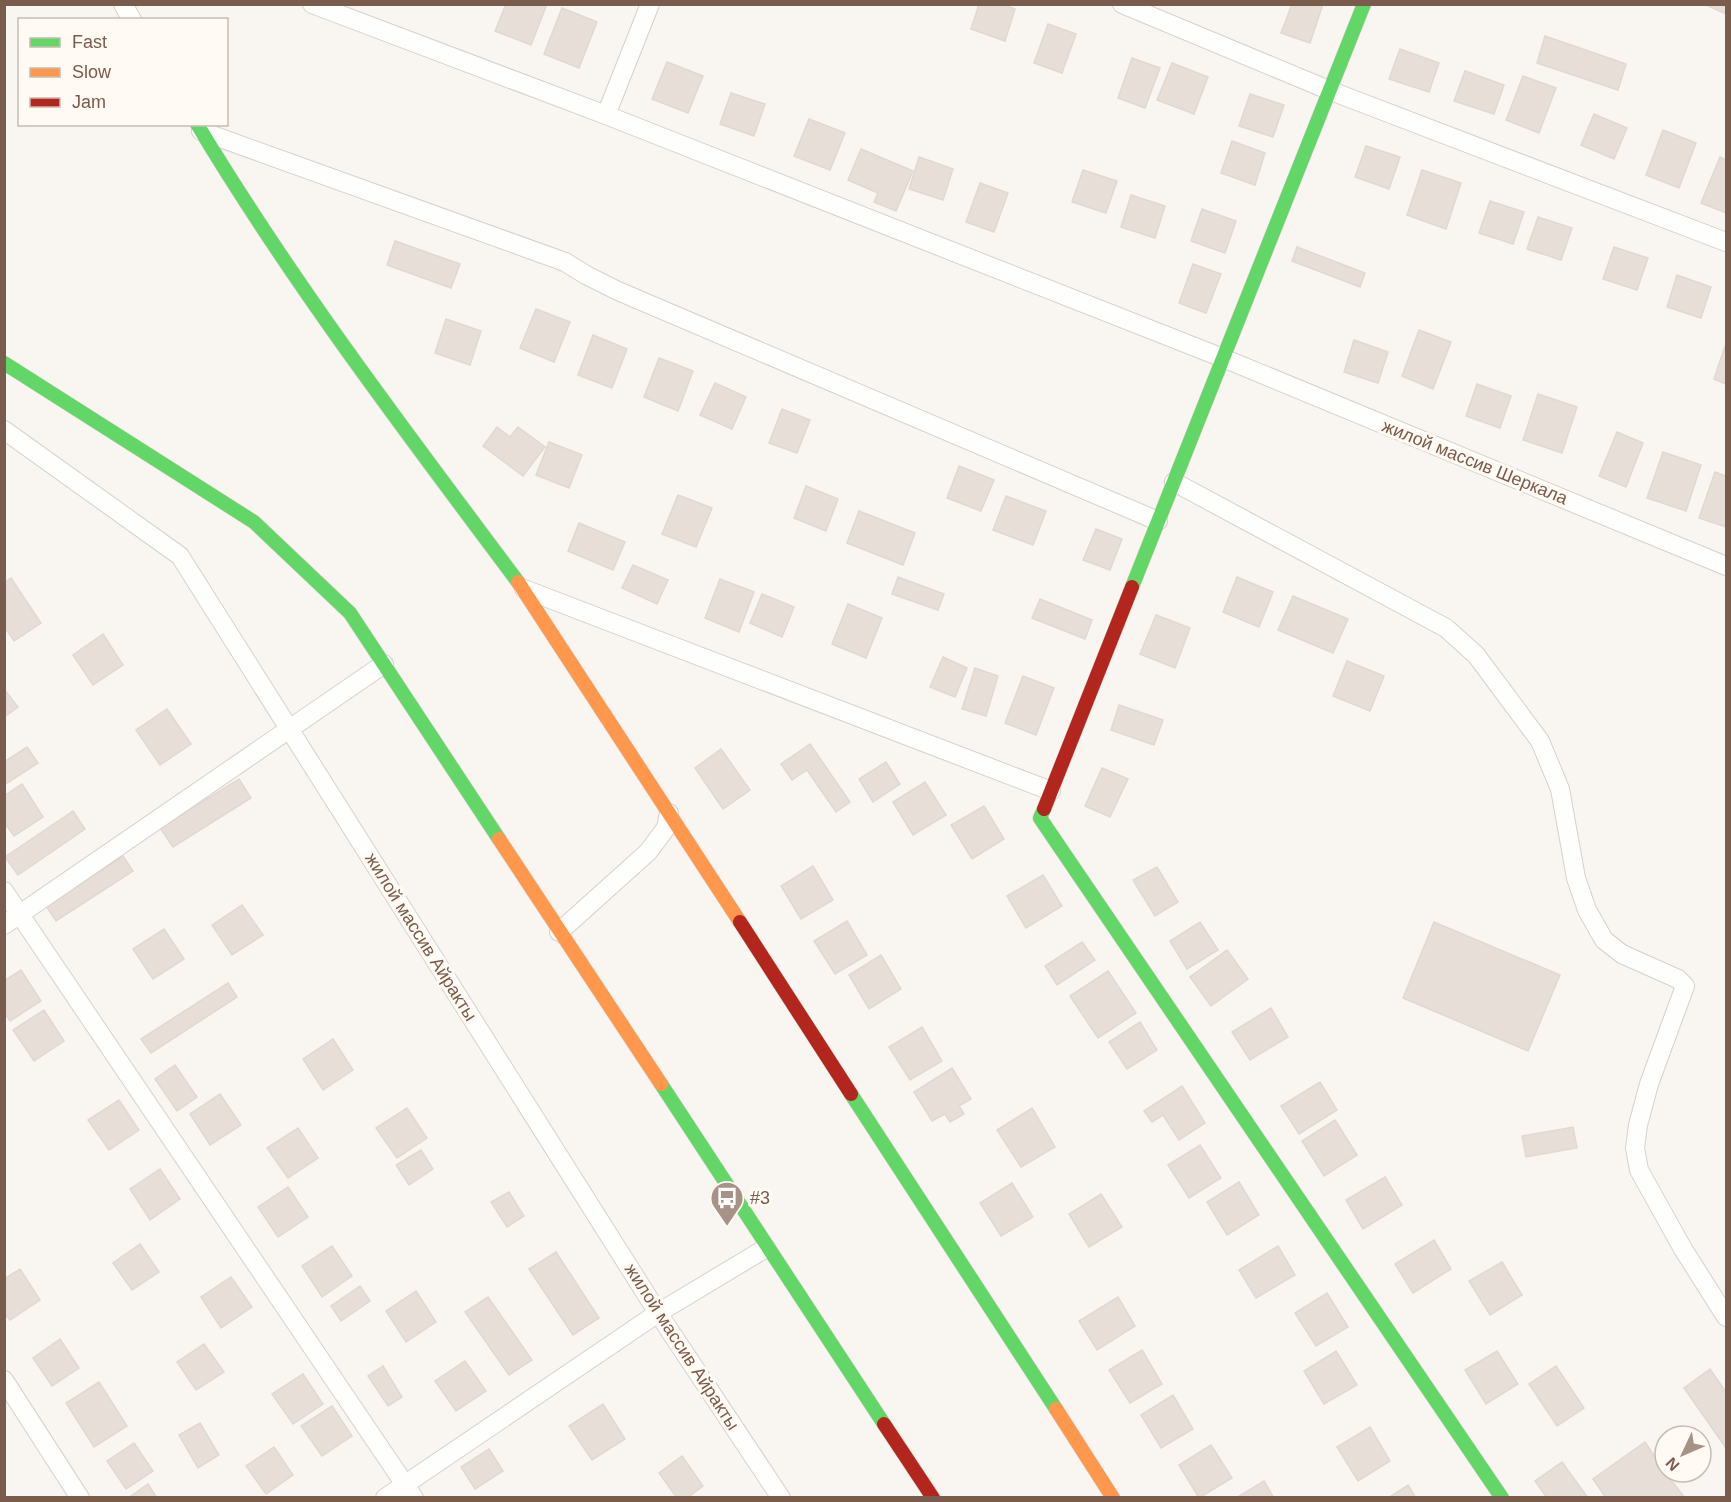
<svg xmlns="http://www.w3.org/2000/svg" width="1731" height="1502" viewBox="0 0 1731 1502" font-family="Arial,sans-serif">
<rect width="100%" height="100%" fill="#f9f5f0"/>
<g fill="#e6ded7" stroke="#e2d8d2" stroke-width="1.5">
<polygon points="506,4 547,4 531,45 495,31"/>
<polygon points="979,4 1002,4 1015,9 1005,41 971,29"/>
<polygon points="1292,4 1323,4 1310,43 1281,33"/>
<polygon points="1704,4 1726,4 1726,14"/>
<polygon points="562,8 597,22 579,68 544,54"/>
<polygon points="1048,24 1076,34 1062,73 1034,63"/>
<polygon points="1545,36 1626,64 1618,90 1537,63"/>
<polygon points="1400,49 1439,63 1429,92 1389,79"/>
<polygon points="1132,58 1160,68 1145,108 1118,98"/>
<polygon points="667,62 703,76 688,113 652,99"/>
<polygon points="1172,63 1208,77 1194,114 1157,100"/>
<polygon points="1465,71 1504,85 1494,114 1454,101"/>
<polygon points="1523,76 1556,88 1539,133 1506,120"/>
<polygon points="731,93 765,104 754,136 720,124"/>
<polygon points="1250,94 1284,105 1273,137 1239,126"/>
<polygon points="1594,114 1627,128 1614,159 1581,145"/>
<polygon points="809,119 845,133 830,170 794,156"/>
<polygon points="1663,130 1696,143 1679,188 1646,175"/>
<polygon points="1232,141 1265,153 1255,185 1221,173"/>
<polygon points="1366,146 1400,157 1389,189 1355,177"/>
<polygon points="861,149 913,171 896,211 874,202 878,193 848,180"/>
<polygon points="919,157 953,169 943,200 909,189"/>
<polygon points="1720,157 1726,160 1726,213 1701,203"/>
<polygon points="1083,170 1117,181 1106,213 1072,202"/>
<polygon points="1422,170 1461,183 1446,229 1407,215"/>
<polygon points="980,183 1008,193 994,232 966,222"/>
<polygon points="1131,195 1165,206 1155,238 1121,227"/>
<polygon points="1490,201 1524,212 1513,244 1479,233"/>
<polygon points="1202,209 1236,221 1225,253 1191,241"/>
<polygon points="1538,217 1572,228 1561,260 1527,249"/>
<polygon points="395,241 460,264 451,288 387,265"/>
<polygon points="1297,247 1365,273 1360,287 1292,261"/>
<polygon points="1614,247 1648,258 1637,290 1603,279"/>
<polygon points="1193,264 1221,274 1206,313 1179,303"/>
<polygon points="1677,275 1711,287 1701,318 1667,307"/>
<polygon points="536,309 570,322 554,362 520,348"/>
<polygon points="446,319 481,331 470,365 435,353"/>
<polygon points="1419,330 1451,342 1433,389 1402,376"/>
<polygon points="593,335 627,349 612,388 578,375"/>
<polygon points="1354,340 1388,352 1378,383 1344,372"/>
<polygon points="1725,346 1726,346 1726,384 1714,379"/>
<polygon points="659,358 693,371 678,411 644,397"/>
<polygon points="715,383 746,397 732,429 700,415"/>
<polygon points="1477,384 1511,396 1500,428 1466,416"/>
<polygon points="1538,394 1577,407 1562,453 1523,440"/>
<polygon points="782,409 810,420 797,453 769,443"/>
<polygon points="497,427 510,437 518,427 545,447 523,476 483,446"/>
<polygon points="1617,432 1643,443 1626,487 1599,476"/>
<polygon points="549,442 582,455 569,488 536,475"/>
<polygon points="1663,452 1701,465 1686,511 1647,498"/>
<polygon points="959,466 994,480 981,511 947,498"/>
<polygon points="1715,472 1726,476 1726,527 1699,518"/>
<polygon points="806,486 838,499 826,531 794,518"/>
<polygon points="678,495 712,508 696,547 662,534"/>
<polygon points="1006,496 1046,511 1033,545 993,530"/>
<polygon points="859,511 915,533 903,565 847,543"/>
<polygon points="579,523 625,542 613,570 568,551"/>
<polygon points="1096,529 1122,539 1110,570 1083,560"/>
<polygon points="633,565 668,580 657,604 622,588"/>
<polygon points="898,577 944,594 938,610 892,594"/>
<polygon points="1237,577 1273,592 1259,627 1223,612"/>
<polygon points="11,578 41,623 14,641 4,626 4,583"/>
<polygon points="720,579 754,592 739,632 705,618"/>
<polygon points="762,594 794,607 782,637 750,623"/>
<polygon points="1293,596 1348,619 1333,653 1278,630"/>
<polygon points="1040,599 1092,620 1085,639 1032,618"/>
<polygon points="848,604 882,618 866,658 832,644"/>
<polygon points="1156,615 1190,628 1175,668 1140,654"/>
<polygon points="103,634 123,665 93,685 73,655"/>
<polygon points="943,657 967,668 955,697 930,687"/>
<polygon points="1347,661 1384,676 1370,711 1333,696"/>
<polygon points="975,668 998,676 986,716 962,709"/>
<polygon points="1023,676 1054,688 1036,735 1005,723"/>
<polygon points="4,689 18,707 4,717"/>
<polygon points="1119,705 1163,720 1154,745 1111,730"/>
<polygon points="167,709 191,744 160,765 136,730"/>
<polygon points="810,744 850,802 836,812 807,770 792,780 781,764"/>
<polygon points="27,747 38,763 4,785 4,762"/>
<polygon points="721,749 750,790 723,809 695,768"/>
<polygon points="886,762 900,784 873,802 859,779"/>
<polygon points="1102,768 1128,779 1110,817 1085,806"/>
<polygon points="239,779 251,798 173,847 160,828"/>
<polygon points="925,782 946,815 913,835 893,802"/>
<polygon points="22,784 43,817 14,836 4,822 4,796"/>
<polygon points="984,806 1004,839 972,859 951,825"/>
<polygon points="73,811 85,829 18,875 5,857"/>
<polygon points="123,856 133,871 56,921 46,906"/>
<polygon points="813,866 833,900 801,919 781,886"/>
<polygon points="1157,867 1178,902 1155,916 1133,880"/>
<polygon points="1043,875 1062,906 1026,928 1007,896"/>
<polygon points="242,905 263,935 232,955 212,925"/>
<polygon points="847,921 867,955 835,974 814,941"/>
<polygon points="1200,922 1218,950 1187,969 1170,941"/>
<polygon points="1434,922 1560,975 1528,1051 1403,998"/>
<polygon points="164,929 184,959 153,979 133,949"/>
<polygon points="1082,942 1095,960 1057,985 1045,966"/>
<polygon points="1227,950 1248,979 1211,1006 1190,977"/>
<polygon points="881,955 901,989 869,1009 849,975"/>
<polygon points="21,970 41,1001 10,1021 4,1012 4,981"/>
<polygon points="1108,971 1136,1013 1098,1038 1070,996"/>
<polygon points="228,983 237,997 151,1053 141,1039"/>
<polygon points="1271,1008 1288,1037 1250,1060 1232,1032"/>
<polygon points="44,1010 64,1041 34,1061 13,1030"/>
<polygon points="1140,1022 1157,1050 1127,1069 1109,1042"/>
<polygon points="922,1027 942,1061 910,1080 889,1047"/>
<polygon points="333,1039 353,1070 323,1090 303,1059"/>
<polygon points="175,1065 197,1097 177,1111 155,1079"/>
<polygon points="952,1068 971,1099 959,1106 964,1114 950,1122 945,1114 932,1121 914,1092"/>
<polygon points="1320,1082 1337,1110 1299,1134 1281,1106"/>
<polygon points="1182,1086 1205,1123 1179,1140 1163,1115 1152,1122 1144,1111"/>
<polygon points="220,1094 241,1125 210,1145 190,1114"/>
<polygon points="119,1100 139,1130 109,1150 88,1120"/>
<polygon points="407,1108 427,1138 397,1158 376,1128"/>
<polygon points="1032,1108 1055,1147 1021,1167 997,1130"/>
<polygon points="1335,1120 1357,1155 1324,1176 1302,1141"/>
<polygon points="1573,1127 1577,1148 1526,1157 1522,1136"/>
<polygon points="298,1128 318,1158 288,1178 267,1148"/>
<polygon points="1200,1145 1221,1178 1189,1198 1168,1165"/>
<polygon points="421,1150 433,1169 409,1185 396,1165"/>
<polygon points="160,1169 180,1199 150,1220 130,1189"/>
<polygon points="1385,1177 1402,1205 1363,1229 1346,1200"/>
<polygon points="1239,1182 1259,1215 1227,1235 1207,1202"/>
<polygon points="1012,1183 1033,1217 1001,1236 980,1203"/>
<polygon points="288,1187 308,1217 278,1237 258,1207"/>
<polygon points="509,1192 524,1216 507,1227 491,1202"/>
<polygon points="1101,1194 1122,1227 1089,1247 1069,1214"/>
<polygon points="1434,1240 1451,1269 1413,1293 1395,1264"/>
<polygon points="140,1244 159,1272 132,1290 113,1263"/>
<polygon points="332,1246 352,1276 322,1297 302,1266"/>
<polygon points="1278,1246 1295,1275 1256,1298 1239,1270"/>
<polygon points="556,1252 599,1318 573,1335 529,1269"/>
<polygon points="1502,1262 1522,1295 1490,1315 1469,1281"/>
<polygon points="20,1269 40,1300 10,1320 4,1313 4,1279"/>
<polygon points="231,1277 252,1307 221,1328 201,1297"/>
<polygon points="360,1286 370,1301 341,1321 331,1306"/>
<polygon points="416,1291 436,1322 406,1342 386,1311"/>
<polygon points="1327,1293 1348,1327 1316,1346 1295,1313"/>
<polygon points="488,1297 532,1360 509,1375 465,1312"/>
<polygon points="1118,1297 1135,1326 1097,1350 1079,1321"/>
<polygon points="60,1339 79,1368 52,1386 33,1358"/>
<polygon points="204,1344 224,1372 196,1390 177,1362"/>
<polygon points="1142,1350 1162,1384 1130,1403 1109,1370"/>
<polygon points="1336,1351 1357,1385 1324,1404 1304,1371"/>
<polygon points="1497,1351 1518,1384 1486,1404 1465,1370"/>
<polygon points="465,1361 486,1391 456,1411 435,1381"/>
<polygon points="383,1366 402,1397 388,1406 368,1376"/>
<polygon points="1556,1366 1584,1408 1557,1426 1529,1384"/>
<polygon points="1710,1369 1726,1392 1726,1448 1684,1388"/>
<polygon points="303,1374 323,1404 293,1424 272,1394"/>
<polygon points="99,1382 127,1426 94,1447 66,1403"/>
<polygon points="1173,1395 1193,1429 1161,1448 1141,1415"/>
<polygon points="603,1404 625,1439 592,1460 569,1426"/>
<polygon points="332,1406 352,1436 322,1456 301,1426"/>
<polygon points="200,1423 219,1455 198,1468 179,1435"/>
<polygon points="1370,1427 1390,1461 1358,1481 1337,1447"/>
<polygon points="1645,1442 1665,1472 1685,1498 1606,1498 1593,1479"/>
<polygon points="134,1443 153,1471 126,1489 107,1461"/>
<polygon points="1211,1445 1232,1478 1199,1498 1179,1465"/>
<polygon points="274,1447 293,1475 266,1494 246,1466"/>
<polygon points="489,1449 503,1471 475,1489 461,1467"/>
<polygon points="682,1456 703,1486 687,1498 677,1498 659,1473"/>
<polygon points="1562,1462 1588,1498 1547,1498 1535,1481"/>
<polygon points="1264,1481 1274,1498 1236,1498"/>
<polygon points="148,1484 157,1498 128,1498"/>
<polygon points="1408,1485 1416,1498 1388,1498"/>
</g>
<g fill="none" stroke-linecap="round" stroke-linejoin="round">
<g stroke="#d7d1cb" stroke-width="20">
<g id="street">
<polyline points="123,4 132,20"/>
<polyline points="312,4 606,115 1223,358 1726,566"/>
<polyline points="1122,4 1331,91 1726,242"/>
<polyline points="606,115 650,4"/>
<polyline points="201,131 565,262 586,275 618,291 1158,521"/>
<polyline points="4,430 180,556 658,1313 781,1498"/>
<polyline points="1174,482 1446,628 1476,655 1540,741 1560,789 1576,878 1587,910 1604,940 1622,954 1678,979 1685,986 1649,1084 1638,1125 1635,1148 1639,1170 1683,1249 1726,1317"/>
<polyline points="524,589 1051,791"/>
<polyline points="4,891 414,1498"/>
<polyline points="4,925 384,664"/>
<polyline points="559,932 648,852 666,828 669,813"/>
<polyline points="4,1380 80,1498"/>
<polyline points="385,1498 658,1313 766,1248"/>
</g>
</g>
<g stroke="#d9d2cb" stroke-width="15">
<g id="fast">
<path d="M197 124C293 284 406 432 518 582"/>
<polyline points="4,363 254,522 350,613 499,839"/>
<polyline points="1132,587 1364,4"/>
<polyline points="1044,809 1040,818 1502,1498"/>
<polyline points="661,1084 884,1424"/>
<polyline points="851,1094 1056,1409"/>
</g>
</g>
<g stroke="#d9d2cb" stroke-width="15">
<g id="slow">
<polyline points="518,582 740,922"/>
<polyline points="499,839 661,1084"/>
<polyline points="1056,1409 1113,1498"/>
</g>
</g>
<g stroke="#d9d2cb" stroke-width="15">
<g id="jam">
<polyline points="1044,809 1132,587"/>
<polyline points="740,922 851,1094"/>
<polyline points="884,1424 933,1498"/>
</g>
</g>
<use href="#street" stroke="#fefefd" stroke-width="18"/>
<use href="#fast" stroke="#63d668" stroke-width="14"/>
<use href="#slow" stroke="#ff974d" stroke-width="14"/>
<use href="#jam" stroke="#b3261e" stroke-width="14"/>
</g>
<defs>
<g id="bus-pin" transform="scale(1.725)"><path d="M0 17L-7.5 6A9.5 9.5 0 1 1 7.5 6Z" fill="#a69286" stroke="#fffaf3"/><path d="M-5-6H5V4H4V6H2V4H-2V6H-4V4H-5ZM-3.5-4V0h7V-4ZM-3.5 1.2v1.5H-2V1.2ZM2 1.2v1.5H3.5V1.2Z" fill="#fff"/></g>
</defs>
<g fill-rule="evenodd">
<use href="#bus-pin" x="727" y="1198"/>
</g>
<g text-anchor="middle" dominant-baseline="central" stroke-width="6" stroke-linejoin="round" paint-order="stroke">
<g font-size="18" fill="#7a5c4d" stroke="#fffaf3">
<text transform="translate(1475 462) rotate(22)">жилой массив Шеркала</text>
<text transform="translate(421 937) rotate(58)">жилой массив Айракты</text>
<text transform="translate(682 1347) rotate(57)">жилой массив Айракты</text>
</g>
<g font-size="18" fill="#7a5c4d" stroke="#fffaf3" text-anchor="start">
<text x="750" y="1198">#3</text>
</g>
</g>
<rect width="1731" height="1502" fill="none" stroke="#7a5c4d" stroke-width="12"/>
<rect x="18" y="18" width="210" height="108" fill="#fffaf3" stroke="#cabbb1" stroke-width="1.5"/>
<rect x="30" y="38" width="30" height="9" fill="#63d668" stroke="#cabbb1" stroke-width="1.5"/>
<text x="72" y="48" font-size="18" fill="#7a5c4d">Fast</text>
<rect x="30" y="68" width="30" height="9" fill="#ff974d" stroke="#cabbb1" stroke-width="1.5"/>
<text x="72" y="78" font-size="18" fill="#7a5c4d">Slow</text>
<rect x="30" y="98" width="30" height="9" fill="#b3261e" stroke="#cabbb1" stroke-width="1.5"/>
<text x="72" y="108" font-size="18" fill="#7a5c4d">Jam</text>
<g transform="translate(1683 1454) rotate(226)"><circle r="28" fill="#fffaf3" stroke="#cabbb1" stroke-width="1.5"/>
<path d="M0-4.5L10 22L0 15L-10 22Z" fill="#a69286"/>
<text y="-9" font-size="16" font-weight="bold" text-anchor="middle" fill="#7a5c4d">N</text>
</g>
</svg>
